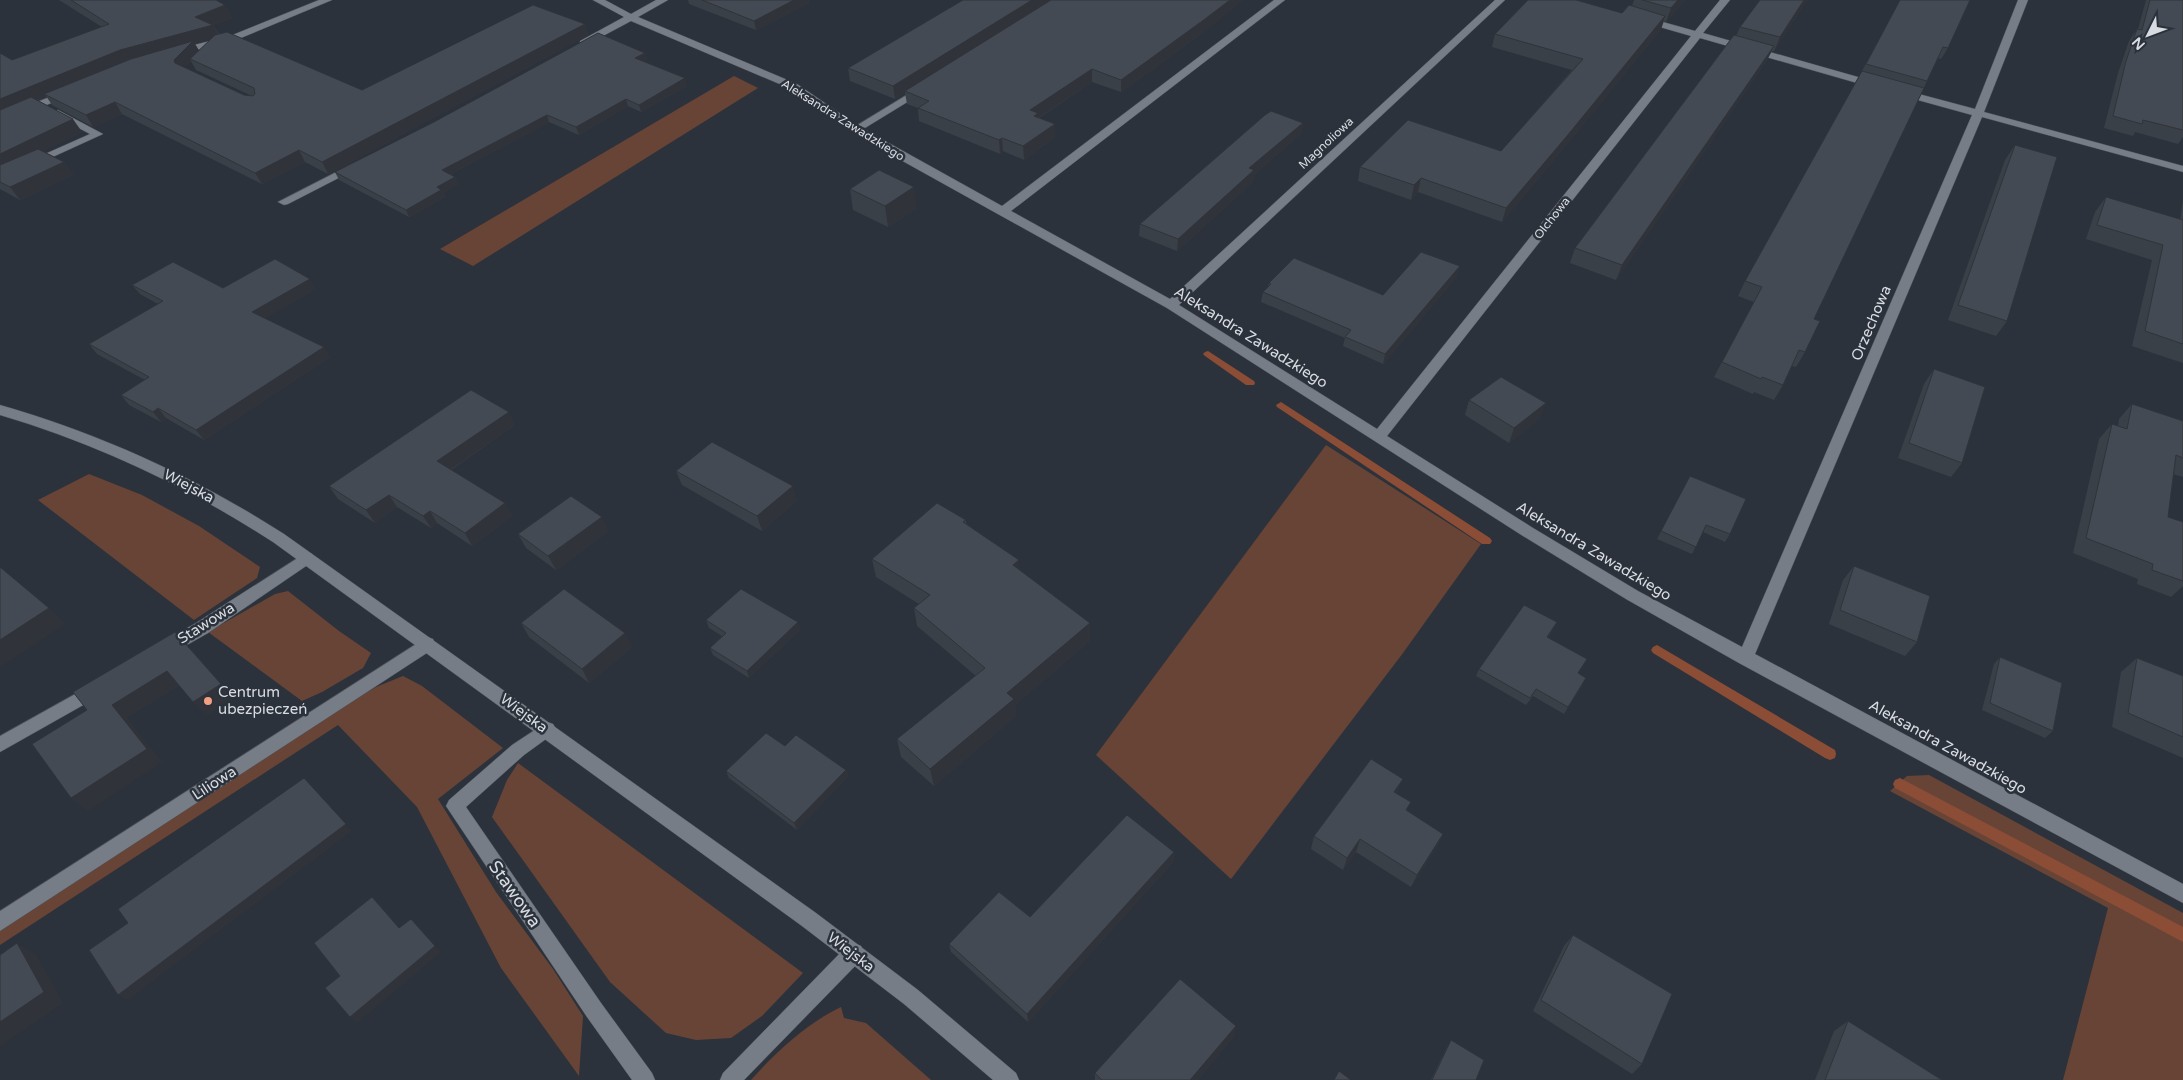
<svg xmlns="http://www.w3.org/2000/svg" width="2183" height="1080" viewBox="0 0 2183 1080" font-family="'Varela Round',sans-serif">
<rect width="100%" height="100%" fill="#2c323b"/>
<g fill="#684437">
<polygon points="734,76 758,88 473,266 440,249"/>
<polygon points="1326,445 1481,544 1403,653 1231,879 1096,755"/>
<polygon points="89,474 142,495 199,526 260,567 257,578 194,620 38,500"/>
<polygon points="288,591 339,631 371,653 363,668 322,692 302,701 208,632 275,594"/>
<polygon points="403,676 422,686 503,748 438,799 496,892 553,969 583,1016 579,1076 501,968 417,807 338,725 0,945 0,931 344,705 376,687"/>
<polygon points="518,763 803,973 762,1016 731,1038 696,1040 666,1033 610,982 492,817 507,780"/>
<polygon points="1929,775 2183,913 2183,1080 2063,1080 2108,908 1890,791 1907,776"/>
<path d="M841 1007 844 1018 866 1023 931 1080H751C776 1052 807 1023 841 1007Z"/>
</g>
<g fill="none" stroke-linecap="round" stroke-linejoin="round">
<g fill="#8b4d36" fill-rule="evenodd">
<polygon points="1208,351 1254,381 1255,383 1254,385 1246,385 1205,356 1203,354 1205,352"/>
<polygon points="1281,402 1490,538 1492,541 1490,544 1482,544 1277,407 1276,405"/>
<polygon points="1657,645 1835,750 1836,754 1835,758 1830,760 1825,758 1653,653 1651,650 1653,647"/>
<polygon points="1900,778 2183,927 2183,942 1895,788 1893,784 1895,780"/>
</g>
<g stroke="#4c5058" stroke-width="1">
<g id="lane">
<polygon points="923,85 927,86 927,90 860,131 856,132 851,129"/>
<polygon points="58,110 103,134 0,181 0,174 90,134 54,115 53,113"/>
<polygon points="307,552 312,554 315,558 312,562 208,633 171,654 165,656 159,654 157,649 159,644 196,623"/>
<polygon points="95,683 101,685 103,690 101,695 0,752 0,736"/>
</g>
</g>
<g stroke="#4c5058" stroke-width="1">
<g id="street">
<polygon points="319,0 332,0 236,40 177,55 172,52 174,50 230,36"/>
<polygon points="593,0 605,0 631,14 656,0 668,0 638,17 797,84 860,127 1002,206 1274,0 1285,0 1011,211 1170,299 1495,0 1505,0 1179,305 1377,429 1691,36 1639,21 1639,17 1645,17 1695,31 1720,0 1730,0 1703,33 1879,83 1879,87 1871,87 1700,38 1387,436 1533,528 1638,591 1742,647 1972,115 1896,94 1895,92 1900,89 1975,109 2018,0 2028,0 1984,112 2183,166 2183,172 1982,117 1755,654 2183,884 2183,903 1739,663 1626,599 1523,536 1167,308 899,159 852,131 789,88 631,21 586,45 580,45 580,41 624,17"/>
<polygon points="67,90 71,91 71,95 0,124 0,117"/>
<polygon points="354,163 358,164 359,166 358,168 288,204 284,205 278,202"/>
<polygon points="427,637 433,639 435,644 433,649 0,931 0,911"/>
<polygon points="547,722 553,724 556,729 553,734 524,755 466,807 601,1003 652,1073 655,1080 632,1080 587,1017 446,806 449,800 512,745"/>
<polygon points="854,943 861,946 864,953 861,960 744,1080 720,1080 723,1073 847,946"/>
</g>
</g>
<g stroke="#4c5058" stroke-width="1">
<path id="secondary" d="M0 405C101 434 195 477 284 534L816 913 918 990 1016 1073 1019 1080H993L904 1004 802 926 273 542C188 487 98 444 0 415Z"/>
</g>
<use href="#lane" fill="#767d87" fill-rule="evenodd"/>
<use href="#street" fill="#767d87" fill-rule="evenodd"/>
<use href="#secondary" fill="#767d87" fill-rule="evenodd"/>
</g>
<g fill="#3a4047" fill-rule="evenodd">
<path d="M59 0H216L225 5 232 18 213 25 219 34 362 90 585 24 588 35 328 174 305 162 262 184 122 114 93 127 52 105 46 96 37 100 82 132 43 151 64 162 73 175 20 200 0 189V53L12 60 102 27ZM211 39 199 51 195 44ZM191 61 196 70 252 96 244 95 184 67Z"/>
<polygon points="688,0 808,0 809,3 756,30 689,4"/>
<polygon points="1634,0 1685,0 1666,22 1664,21 1661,29 1562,150 1502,222 1418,192 1411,200 1358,181 1360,167 1501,151 1572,70 1492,47 1495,34 1622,13 1632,6"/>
<polygon points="1760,0 1807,0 1774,51 1772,51 1767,60 1616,280 1570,263 1575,248 1736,36 1740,27"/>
<polygon points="1900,0 1948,48 1941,59 1938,58 1814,319 1805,352 1796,367 1792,366 1783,385 1774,400 1754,392 1753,394 1714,377 1754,302 1738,296 1745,281 1862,71"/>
<polygon points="2146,0 2183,0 2183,137 2178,144 2135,132 2133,136 2104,128 2118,73 2129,41 2137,29 2138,29"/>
<polygon points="1204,32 1121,92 1092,82 1039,118 1055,124 1055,137 1024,160 1003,151 1000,154 919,121 918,108 907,104 905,93 895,99 850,81 848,68"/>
<polygon points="645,53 647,60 644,62 687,86 641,112 628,106 579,135 549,122 451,174 455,177 459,184 443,193 445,197 409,217 339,180 335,172"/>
<polygon points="1303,123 1301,134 1254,175 1253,182 1177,251 1139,236 1140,224"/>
<polygon points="2015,145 2007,321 1996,336 1948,320 2005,160"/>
<polygon points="850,189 917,208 888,227 853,210"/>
<polygon points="2106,197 2180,220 2183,201 2183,363 2132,346 2152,260 2086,239 2095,212"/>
<polygon points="1457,276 1383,364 1343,346 1345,338 1261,302 1263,292 1268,287 1269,283 1383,295"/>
<polygon points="132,285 223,288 316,289 265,318 330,357 204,440 166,418 161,422 129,405 121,395 145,380 97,354 89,344 158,304 140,294"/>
<polygon points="1934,369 1962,463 1951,477 1898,458 1924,384"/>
<polygon points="1469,400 1540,418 1509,443 1465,415"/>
<polygon points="2132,404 2183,421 2183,477 2173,474 2168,517 2183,522 2183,586 2171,597 2137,584 2138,579 2073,553 2099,439 2112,424 2118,426 2119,419"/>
<polygon points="515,425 451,470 505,503 512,516 472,546 437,523 431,528 397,507 375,523 338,499 329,486"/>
<polygon points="676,471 797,500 762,531 682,485"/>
<polygon points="1690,476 1730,534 1725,542 1703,532 1692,554 1657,539"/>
<polygon points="966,520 966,523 1020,570 1090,641 1015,705 1016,716 934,786 901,757 897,739 976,676 917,626 914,608 919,604 876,577 872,559"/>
<polygon points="608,531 556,570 526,548 518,534"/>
<polygon points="1854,566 1917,642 1905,656 1829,624 1843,580"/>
<polygon points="706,620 801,629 749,678 713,655 710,648 722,636 709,628"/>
<polygon points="1557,622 1553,629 1548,638 1587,659 1578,673 1583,685 1564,714 1533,696 1526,705 1476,676 1479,669"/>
<polygon points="521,623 632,647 589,683 529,637"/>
<polygon points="2000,657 2053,731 2045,738 1982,710 1994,664"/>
<polygon points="2137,658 2183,676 2183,758 2112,727 2121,672"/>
<polygon points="785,746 846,770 848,776 797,830 729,778 726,771"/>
<polygon points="1398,792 1397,793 1408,811 1443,834 1437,846 1411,887 1356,852 1343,870 1311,849 1314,836"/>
<polygon points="1174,852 1173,862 1028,1022 951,952 949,944 1030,917"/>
<polygon points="1573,935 1642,1064 1632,1074 1533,1011 1564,946"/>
<polygon points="1848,1021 1942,1080 1815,1080 1834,1031"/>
<polygon points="1234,1036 1197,1080 1095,1080 1095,1073"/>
<polygon points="1451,1040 1476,1080 1431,1080 1448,1045"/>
</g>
<g fill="#30343a">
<polygon points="794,0 808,0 809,3 756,30 754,21"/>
<polygon points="1032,0 1052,0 905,91 905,93 895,99 893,86"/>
<polygon points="1230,0 1244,0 1204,32 1121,92 1121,80"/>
<polygon points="1678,0 1685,0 1666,22 1671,8"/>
<polygon points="1804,0 1807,0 1774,51 1780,37"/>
<polygon points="225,5 232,18 213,25 220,37 195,44 200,52 190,59 191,61 181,71 44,94 46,96 0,115 0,99 195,17"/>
<polygon points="1665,16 1661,29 1562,150 1502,222 1506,208"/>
<polygon points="585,24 588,35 328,174 322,162"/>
<polygon points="1774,46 1767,60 1616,280 1622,265"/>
<polygon points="645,53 647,60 637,66 635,58"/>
<polygon points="1092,69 1092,82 1038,118 1039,126 1030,110"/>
<polygon points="685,78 687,86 641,112 639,105"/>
<polygon points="626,99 628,106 579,135 576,127"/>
<polygon points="115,102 122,114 93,127 86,115"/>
<polygon points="547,115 549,122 445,177 442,170"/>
<polygon points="73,119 82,132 0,172 0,154"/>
<polygon points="1303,123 1301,134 1254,175 1253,182 1177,251 1178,239 1249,168"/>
<polygon points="1055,124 1055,137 1024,160 1023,146"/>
<polygon points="1002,138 1003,151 1000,154 999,140"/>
<polygon points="299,150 305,162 262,184 255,173"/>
<polygon points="64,162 73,175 20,200 10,187"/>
<polygon points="455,177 459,184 443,193 445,197 409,217 406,210 437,187"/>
<polygon points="1421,178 1418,192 1411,200 1414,185"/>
<polygon points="914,187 917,208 888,227 885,206"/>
<polygon points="1460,266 1457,276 1383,364 1385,354"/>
<polygon points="310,279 316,289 259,322 252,312"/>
<polygon points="324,347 330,357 204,440 196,430"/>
<polygon points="1546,403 1540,418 1509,443 1514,428"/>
<polygon points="158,408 166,418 161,422 153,412"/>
<polygon points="509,412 515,425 444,474 437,461"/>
<polygon points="793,486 797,500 762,531 757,516"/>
<polygon points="389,495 397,507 375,523 366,510"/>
<polygon points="505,503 512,516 472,546 465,533"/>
<polygon points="430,511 437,523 431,528 423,516"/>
<polygon points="602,517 608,531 556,570 548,556"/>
<polygon points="1019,560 1020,578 1013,565"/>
<polygon points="49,608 65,624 0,667 0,640"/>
<polygon points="798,622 801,629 749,678 747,671"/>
<polygon points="1557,622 1553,629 1543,645 1547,637"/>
<polygon points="1090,623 1090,641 1015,705 1016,716 934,786 930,769 1007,693"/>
<polygon points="175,632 189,646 234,698 207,716 193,702"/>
<polygon points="625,633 632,647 589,683 582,669"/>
<polygon points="167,671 181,685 127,718 162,762 88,811 71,798 112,705"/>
<polygon points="1586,678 1583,685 1564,714 1568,707"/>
<polygon points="846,770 848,776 797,830 794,823"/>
<polygon points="1403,779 1398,792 1389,805 1394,792"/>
<polygon points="310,784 352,831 128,1000 118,995"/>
<polygon points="1443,834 1437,846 1411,887 1417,875"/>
<polygon points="1360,839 1356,852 1343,870 1347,858"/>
<polygon points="1174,852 1173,862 1028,1022 1027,1014"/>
<polygon points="372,897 379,903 405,934 399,928"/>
<polygon points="411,919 441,952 357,1023 350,1017"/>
<polygon points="17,943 36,955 63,1003 0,1046 0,1022"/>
<polygon points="1236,1026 1234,1036 1197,1080 1190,1080"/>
</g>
<g fill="#444a53" stroke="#30343a">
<polygon points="71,0 216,0 225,5 195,17 213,25 120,50 0,99 0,53 12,60 109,24"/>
<polygon points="702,0 794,0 754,21"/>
<polygon points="963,0 1032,0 893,86 848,68"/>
<polygon points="1051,0 1230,0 1205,19 1121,80 1092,69 1030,110 1038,113 1034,116 1055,124 1023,146 1002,138 999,140 918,108 929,101 905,91"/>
<polygon points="1528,0 1576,0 1622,13 1629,5 1665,16 1567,136 1506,208 1421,178 1414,185 1360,167 1408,120 1501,151 1583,59 1495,34"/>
<polygon points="1642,0 1678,0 1671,8"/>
<polygon points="1760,0 1804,0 1780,37 1740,27"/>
<polygon points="1900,0 1970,0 1948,48 1943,47 1927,81 1866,64"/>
<polygon points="2150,0 2183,0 2183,130 2143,120 2142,124 2113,116 2126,61 2137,29 2142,30"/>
<polygon points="533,5 585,24 322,162 299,150 255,173 115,102 86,115 44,94 131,59 193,41 174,60 175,63 244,95 253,96 255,94 254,88 190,59 215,35 227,32 362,90"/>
<polygon points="598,33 645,53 635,58 685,78 639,105 626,99 576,127 547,115 442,170 455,177 437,187 441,190 406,210 335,172 432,123"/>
<polygon points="1734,35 1774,46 1622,265 1575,248"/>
<polygon points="1862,71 1924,88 1814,319 1820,321 1805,352 1799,350 1783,385 1762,377 1761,379 1722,362 1762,287 1745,281"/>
<polygon points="31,97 73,119 0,154 0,110"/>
<polygon points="1271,111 1303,123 1249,168 1254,170 1178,239 1140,224 1265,115"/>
<polygon points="2015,145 2057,157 2007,321 1958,305"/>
<polygon points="38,149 64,162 10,187 0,182 0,165"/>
<polygon points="879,170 914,187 885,206 850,189"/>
<polygon points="2106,197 2183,220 2183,344 2145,331 2163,245 2097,225"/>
<polygon points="1421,252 1460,266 1385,354 1345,337 1351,330 1263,292 1271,284 1269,283 1294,258 1383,295"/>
<polygon points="275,259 310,279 252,312 324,347 196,430 158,408 153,412 121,395 149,377 89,344 163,301 132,285 173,262 223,288"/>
<polygon points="1934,369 1985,387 1962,463 1909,443"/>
<polygon points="1501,377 1546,403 1514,428 1469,400"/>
<polygon points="471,390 509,412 437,461 505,503 465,533 430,511 423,516 389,495 366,510 329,486"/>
<polygon points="2132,404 2183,421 2183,458 2176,455 2168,517 2183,522 2183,581 2152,570 2153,564 2086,538 2112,424 2127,429"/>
<polygon points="712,442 793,486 757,516 676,471"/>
<polygon points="1690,476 1746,499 1730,534 1706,525 1696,547 1661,531"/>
<polygon points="571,496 602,517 548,556 518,534"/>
<polygon points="937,503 966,520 963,522 1019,560 1013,565 1090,623 1007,693 1014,699 930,769 897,739 985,668 914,608 930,595 872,559"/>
<polygon points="1854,566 1930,596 1917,642 1840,610"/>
<polygon points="0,567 49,608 0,640"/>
<polygon points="564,589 625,633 582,669 521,623"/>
<polygon points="741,589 798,622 747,671 710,648 726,633 706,620"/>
<polygon points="1524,605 1557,622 1547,637 1587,659 1578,673 1586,678 1568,707 1536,689 1530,698 1479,669"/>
<polygon points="175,632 221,684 193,702 167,671 112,705 147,749 71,798 32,744 87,710 73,692"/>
<polygon points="2000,657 2062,683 2053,731 1990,703"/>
<polygon points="2137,658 2183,676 2183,737 2128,713"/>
<polygon points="766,733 785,746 796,735 846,770 794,823 726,771"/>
<polygon points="1371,759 1403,779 1394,792 1411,802 1406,810 1443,834 1417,875 1360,839 1347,858 1314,836"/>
<polygon points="304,778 346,824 118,995 89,950 128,923 118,909"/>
<polygon points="1127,815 1174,852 1027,1014 949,944 999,892 1030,917"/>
<polygon points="372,897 399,928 411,919 435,946 350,1017 325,988 340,976 314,943"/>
<polygon points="1573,935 1672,994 1642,1064 1541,1000"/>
<polygon points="17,943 44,992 0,1022 0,955"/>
<polygon points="1180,979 1236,1026 1190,1080 1102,1080 1095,1073"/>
<polygon points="1848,1021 1942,1080 1825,1080"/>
<polygon points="1451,1040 1484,1060 1476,1080 1432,1080"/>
<polygon points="1339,1071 1351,1080 1334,1080"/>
</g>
<circle fill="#f3a081" stroke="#2c323b" stroke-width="2" cx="208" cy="701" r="5"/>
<g text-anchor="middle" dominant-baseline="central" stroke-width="5" stroke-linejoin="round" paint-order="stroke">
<g font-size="12" fill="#d8dce2" stroke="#2c323b">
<text transform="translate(843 120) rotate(32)">Aleksandra Zawadzkiego</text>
<text transform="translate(1326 143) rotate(-43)">Magnoliowa</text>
<text transform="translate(1552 218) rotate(-52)">Olchowa</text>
</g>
<g font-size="15" fill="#d8dce2" stroke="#2c323b">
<text transform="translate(1871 323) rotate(-67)">Orzechowa</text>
<text transform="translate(1251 337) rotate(32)">Aleksandra Zawadzkiego</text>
<text transform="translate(189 486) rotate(28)">Wiejska</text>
<text transform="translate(1594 551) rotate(31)">Aleksandra Zawadzkiego</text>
<text transform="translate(206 623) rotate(-32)">Stawowa</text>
<text transform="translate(524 713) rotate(36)">Wiejska</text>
<text transform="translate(1948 747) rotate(29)">Aleksandra Zawadzkiego</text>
<text transform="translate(214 783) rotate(-33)">Liliowa</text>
<text transform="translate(851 952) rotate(37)">Wiejska</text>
</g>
<g font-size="15" fill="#d8dce2" stroke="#2c323b" text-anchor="start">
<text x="218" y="692">Centrum<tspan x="218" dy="17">ubezpieczeń</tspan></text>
</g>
<g font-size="18" fill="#d8dce2" stroke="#2c323b">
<text transform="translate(515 894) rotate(55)">Stawowa</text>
</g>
</g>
<g transform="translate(2148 35) rotate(228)" stroke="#2c323b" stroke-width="4" paint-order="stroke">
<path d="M0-4L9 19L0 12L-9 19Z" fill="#d8dce2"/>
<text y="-8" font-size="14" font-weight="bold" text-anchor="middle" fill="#d8dce2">N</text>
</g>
</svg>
